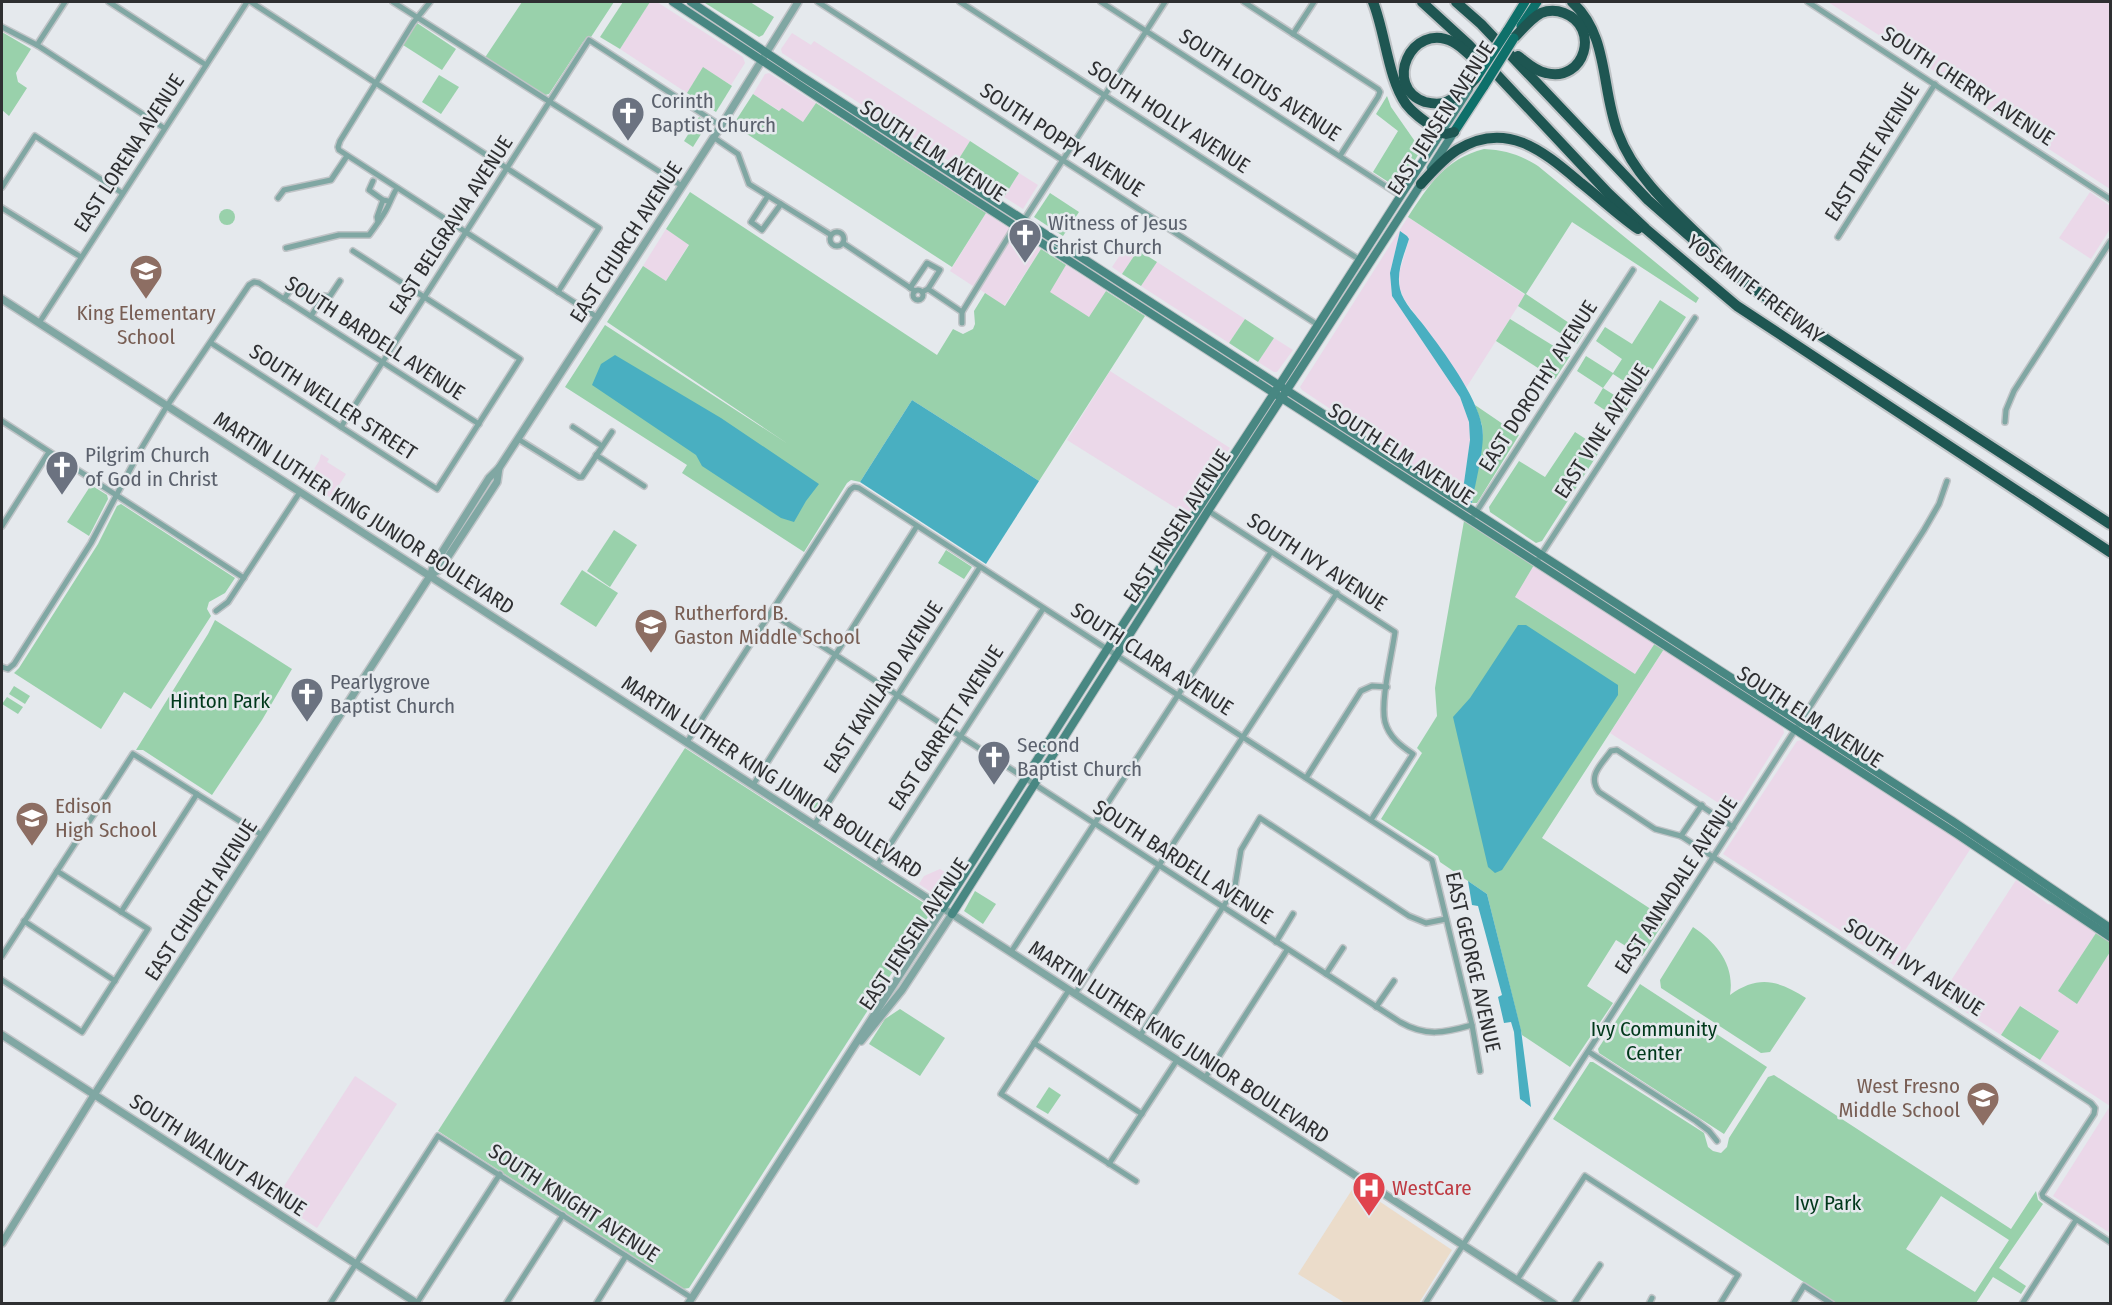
<svg xmlns="http://www.w3.org/2000/svg" width="2112" height="1305" viewBox="0 0 2112 1305" font-family="'Fira Sans Condensed',sans-serif">
<rect width="100%" height="100%" fill="#e5e9ed"/>
<g fill="#ebd8e9">
<polygon points="650,2 657,2 743,57 745,63 731,85 703,68 687,93 620,49"/>
<polygon points="1828,2 2110,2 2110,189 1939,77 1940,75"/>
<polygon points="792,33 811,45 814,41 970,141 955,165 782,53 781,49"/>
<polygon points="769,73 816,103 803,122 782,109 780,111 753,94 765,74"/>
<polygon points="1019,173 1038,185 1023,209 1004,197"/>
<polygon points="2090,192 2110,206 2110,229 2091,259 2059,238"/>
<polygon points="986,213 1010,229 973,286 950,271"/>
<polygon points="1408,217 1525,295 1466,388 1431,336 1404,299 1400,289 1399,274 1409,239 1407,236 1400,232 1390,273 1392,296 1460,397 1469,422 1470,440 1462,497 1302,390 1300,387"/>
<polygon points="666,229 689,244 666,281 643,266"/>
<polygon points="1016,232 1041,249 1004,306 979,289"/>
<polygon points="1128,243 1138,250 1122,274 1112,267"/>
<polygon points="1157,262 1245,319 1229,343 1141,286"/>
<polygon points="1066,265 1106,291 1089,318 1049,292"/>
<polygon points="1274,338 1293,350 1277,372 1274,372 1258,362"/>
<polygon points="1110,371 1230,448 1187,515 1067,440"/>
<polygon points="321,454 329,459 327,462 346,474 331,498 306,482 319,461"/>
<polygon points="1534,565 1655,643 1635,674 1514,596"/>
<polygon points="1664,649 1783,728 1784,733 1734,813 1610,733"/>
<polygon points="1802,740 1971,848 1895,966 1723,854 1797,741"/>
<polygon points="940,869 954,878 943,894 938,897 919,884 924,876"/>
<polygon points="2016,880 2048,904 2053,905 2096,933 2058,991 2077,1003 2110,952 2110,1106 2040,1060 2059,1031 2021,1006 2001,1035 1941,996"/>
<polygon points="355,1076 397,1104 317,1228 275,1200"/>
<polygon points="2110,1106 2110,1233 2053,1196"/>
</g>
<polygon fill="#ebdcca" points="1355,1185 1452,1250 1419,1303 1345,1303 1298,1274"/>
<g fill="#99d1ab" fill-rule="evenodd">
<polygon points="522,2 614,2 591,37 583,42 549,94 545,95 484,59"/>
<polygon points="623,2 650,2 620,49 600,37"/>
<polygon points="706,2 750,2 774,17 763,35 759,37 705,3"/>
<polygon points="417,23 456,49 442,70 403,45"/>
<polygon points="2,32 31,49 16,73 18,82 27,88 9,116 2,110"/>
<polygon points="703,67 732,86 716,112 687,93"/>
<polygon points="439,75 459,87 441,114 422,102"/>
<polygon points="753,94 779,111 782,108 803,122 816,103 986,213 952,267 733,125"/>
<polygon points="1387,96 1391,107 1421,150 1400,185 1396,187 1373,172 1398,131 1376,114"/>
<polygon points="699,117 708,123 693,147 684,141"/>
<polygon points="970,141 1019,173 1004,197 955,165"/>
<path d="M1484 149C1506 150 1520 155 1538 166L1699 298 1696 303 1572 222 1526 294 1584 333 1577 344 1518 306 1525 294 1408 217C1429 185 1445 159 1484 149Z"/>
<polygon points="690,192 937,355 953,329 963,334 973,329 975,324 974,311 985,293 1005,306 1041,249 1066,265 1050,292 1089,317 1106,291 1145,316 1039,481 912,400 860,482 851,480 847,483 804,552 682,473 687,465 565,387 605,325 788,444 607,322 643,266 666,281 689,245 666,229"/>
<polygon points="1050,193 1079,212 1063,236 1034,217"/>
<circle cx="227" cy="217" r="8"/>
<polygon points="1138,250 1157,262 1141,286 1122,274"/>
<polygon points="1660,300 1686,317 1639,391 1613,374 1603,388 1630,405 1620,420 1594,403 1603,388 1577,371 1586,356 1613,373 1622,359 1596,341 1605,327 1632,344"/>
<polygon points="1245,319 1274,338 1258,362 1229,343"/>
<polygon points="1510,319 1570,356 1555,379 1496,341"/>
<polygon points="1475,405 1519,435 1477,503 1472,503 1483,433 1482,425"/>
<polygon points="1575,432 1601,449 1542,541 1536,543 1490,512 1489,507 1519,461 1545,477"/>
<polygon points="91,485 107,495 108,499 89,536 67,522"/>
<polygon points="121,504 235,578 225,593 209,602 207,609 211,616 151,709 124,692 101,729 14,673 19,668 98,544 117,506"/>
<polygon points="1464,521 1534,565 1515,597 1635,674 1655,643 1664,649 1542,838 1666,919 1642,956 1616,940 1587,986 1613,1003 1570,1067 1522,1035 1487,894 1440,862 1438,856 1381,819 1422,753 1417,748 1437,716 1435,688 1438,669"/>
<polygon points="614,530 637,545 610,587 587,571"/>
<polygon points="946,550 972,567 964,579 938,563"/>
<polygon points="582,570 618,593 596,627 560,604"/>
<polygon points="215,620 292,669 262,720 212,795 143,750 136,750 208,634"/>
<polygon points="14,686 30,696 25,704 9,694"/>
<polygon points="7,697 23,707 18,714 2,704"/>
<polygon points="685,748 933,909 689,1288 683,1289 438,1131"/>
<polygon points="795,786 821,802 814,813 788,796"/>
<polygon points="975,891 996,904 983,924 964,911"/>
<path d="M1693 927C1717 943 1735 965 1730 995 1758 975 1778 980 1806 998L1770 1052 1761 1053 1661 988 1660 980Z"/>
<polygon points="2096,933 2110,942 2110,952 2077,1004 2058,991"/>
<polygon points="1640,984 1767,1067 1724,1134 1599,1053 1598,1049"/>
<polygon points="2020,1006 2059,1031 2040,1060 2001,1035"/>
<polygon points="900,1009 945,1038 920,1076 869,1044 885,1019"/>
<path d="M1590 1062H1593L1701 1131 1704 1133 1708 1147 1713 1151 1721 1153 1727 1147 1729 1138 1768 1077 1774 1075 2011 1229 2036 1191 2038 1200 2043 1204 1999 1268 2026 1286 2021 1294 1993 1277 1976 1303H1836L1553 1119ZM1941 1196 2009 1240 1975 1292 1906 1249Z"/>
<polygon points="1049,1087 1061,1095 1048,1114 1036,1107"/>
</g>
<g fill="#49afc1">
<path d="M1400 231 1407 236 1409 239C1404 255 1396 272 1400 289 1403 303 1417 316 1425 327 1444 352 1476 395 1482 426 1486 444 1475 484 1472 503L1462 497 1470 440 1469 422 1460 397 1392 296 1390 273Z"/>
<polygon points="615,355 721,418 819,484 806,501 794,522 781,518 702,466 696,455 592,385 601,364"/>
<polygon points="912,400 1039,481 986,564 860,482"/>
<polygon points="1518,625 1526,625 1618,685 1618,695 1502,870 1495,873 1488,867 1453,717 1470,698"/>
<polygon points="1468,881 1487,894 1521,1030 1531,1107 1520,1099 1514,1032 1511,1022 1504,1023 1498,997 1502,995 1478,906 1472,905"/>
</g>
<g fill="none" stroke-linecap="round" stroke-linejoin="round">
<g stroke="#c0c4c7" stroke-width="8">
<g id="minor">
<polyline points="109,2 206,65"/>
<polyline points="251,2 599,228 558,292"/>
<polyline points="393,2 682,186"/>
<polyline points="430,2 413,23 340,141 338,147 339,150 597,317"/>
<polyline points="818,2 1318,325"/>
<polyline points="960,2 1360,260"/>
<polyline points="1101,2 1401,196"/>
<polyline points="1244,2 1378,89 1380,92 1378,97 1340,156"/>
<polyline points="1808,2 2110,199"/>
<polyline points="2,27 37,45 164,128"/>
<polyline points="1293,34 1314,2"/>
<polyline points="37,45 65,2"/>
<polyline points="713,137 738,154 749,184 831,235"/>
<polyline points="373,181 369,190 383,200 388,201"/>
<polyline points="2,187 35,136 122,193"/>
<polyline points="768,196 751,222 762,230 781,204"/>
<polyline points="278,198 284,190 331,180 347,156"/>
<polyline points="2,208 81,257"/>
<polyline points="378,222 377,217 383,200"/>
<circle cx="837" cy="239" r="7"/>
<polyline points="1838,237 1935,84"/>
<polyline points="843,243 915,291"/>
<path d="M286 248 339 235H369C375 227 381 219 386 210 390 203 392 196 397 188"/>
<polyline points="910,288 927,263 940,270 928,289"/>
<circle cx="918" cy="295" r="5"/>
<polyline points="922,292 928,289 962,312"/>
<path d="M284 299 295 283C307 291 315 298 330 296L340 281"/>
<polyline points="311,316 324,296"/>
<polyline points="39,323 247,2"/>
<polyline points="962,323 962,312 1015,226 1024,220 1165,2"/>
<polyline points="211,343 437,489 520,359 353,251"/>
<polyline points="2,421 244,578"/>
<polyline points="2005,422 2006,410 2014,391 2110,242"/>
<polyline points="341,427 589,40 721,126"/>
<polyline points="573,427 602,446"/>
<polyline points="518,439 579,477 582,477 612,432"/>
<polyline points="596,455 644,486"/>
<path d="M1207 510 1395 632C1392 655 1380 701 1385 722 1389 737 1401 746 1413 754L1371 820"/>
<polyline points="1471,520 1633,270"/>
<polyline points="2,526 49,452"/>
<polyline points="1537,561 1695,318"/>
<polyline points="216,611 228,602 300,492"/>
<path d="M771 613 1400 1022C1426 1037 1444 1033 1472 1025"/>
<polyline points="2,667 8,669 14,664 91,543 141,449 167,406 249,285 254,282 259,283 284,299 479,424"/>
<polyline points="687,742 850,490 854,487 859,488 1432,860 1472,1025 1480,1071"/>
<polyline points="1306,778 1361,691 1372,686 1387,687"/>
<polyline points="753,785 917,526"/>
<polyline points="814,825 980,567"/>
<path d="M1733 827 1617 750 1611 751C1601 765 1587 776 1599 792L1655 829 1681 836 2091 1103 2095 1108 2094 1114 2042 1194 2043 1197 2110 1242"/>
<polyline points="1681,836 1702,805"/>
<polyline points="877,865 1043,609"/>
<polyline points="121,912 197,794"/>
<polyline points="24,921 115,981"/>
<polyline points="1276,942 1293,914"/>
<polyline points="1011,952 1271,552"/>
<polyline points="2,956 133,754 262,835"/>
<polyline points="1326,974 1343,948"/>
<polyline points="2,980 82,1032 148,929 57,871"/>
<polyline points="1069,990 1001,1094 1136,1181"/>
<polyline points="1075,994 1337,593"/>
<polyline points="1376,1007 1394,981"/>
<polyline points="1140,1036 1230,896 1235,886 1241,850 1260,818 1409,916 1426,923 1446,919"/>
<polyline points="1034,1043 1142,1114"/>
<polyline points="1589,1052 1696,1121 1709,1131 1717,1141"/>
<polyline points="1205,1078 1287,950"/>
<polyline points="1109,1164 1177,1060"/>
<polyline points="1517,1280 1585,1176 1738,1275 1720,1304"/>
<polyline points="417,1303 500,1174"/>
<polyline points="330,1304 438,1136 692,1298"/>
<polyline points="506,1304 563,1215"/>
<polyline points="596,1304 626,1256"/>
<polyline points="1425,1304 1924,530 1939,504 1947,481"/>
<polyline points="1574,1304 1600,1265"/>
<polyline points="1649,1304 1652,1298"/>
<polyline points="1793,1304 1804,1286 1832,1304"/>
<polyline points="2022,1304 2076,1220"/>
</g>
</g>
<g stroke="#c0c4c7" stroke-width="10">
<g id="tertiary">
<polyline points="2,299 1554,1304"/>
<polyline points="430,576 440,569 497,482 499,468"/>
<polyline points="2,1035 418,1304"/>
<polyline points="861,1041 902,990 952,914"/>
<polyline points="2,1243 94,1095 430,576 434,565 489,478 499,468 721,126 798,2"/>
<polyline points="688,1304 943,908"/>
</g>
</g>
<g stroke="#c0c4c7" stroke-width="10">
<g id="secondary">
<polyline points="673,2 910,158 1957,834 2110,937"/>
<polyline points="691,2 801,76 1951,820 2110,928"/>
<polyline points="1431,168 1454,132"/>
<polyline points="943,908 1120,629 1284,378 1469,89"/>
<polyline points="952,914 1208,511 1423,181"/>
</g>
</g>
<g stroke="#c0c4c7" stroke-width="12">
<g id="primary">
<polyline points="1521,26 1537,2"/>
<polyline points="1507,31 1525,2"/>
<polyline points="1454,132 1484,86"/>
</g>
</g>
<g stroke="#c0c4c7" stroke-width="14">
<g id="motorway">
<path d="M1373 2C1385 31 1388 79 1406 104 1415 116 1429 124 1442 133L1446 134 1454 132"/>
<polyline points="1422,2 1469,45 1608,193 1646,229 1737,306 2110,552"/>
<polyline points="1456,2 1481,24 1648,200 1727,269 1800,322 2110,524"/>
<path d="M1572 2C1609 35 1601 89 1618 133 1636 181 1680 216 1716 252"/>
<path d="M1514 38C1522 30 1530 19 1541 13 1549 10 1556 10 1564 13 1601 27 1585 83 1546 73 1535 71 1526 62 1518 56"/>
<path d="M1475 60C1468 54 1461 46 1453 42 1411 21 1382 87 1425 102 1433 104 1441 105 1448 101 1459 97 1468 86 1477 77"/>
<path d="M1421 184C1432 172 1443 159 1457 150 1507 119 1544 152 1581 183 1600 198 1618 215 1638 229"/>
</g>
</g>
<use href="#minor" stroke="#80a7a3" stroke-width="5"/>
<use href="#tertiary" stroke="#80a7a3" stroke-width="7"/>
<use href="#secondary" stroke="#488782" stroke-width="8"/>
<use href="#primary" stroke="#0e706a" stroke-width="9"/>
<use href="#motorway" stroke="#1e5652" stroke-width="10"/>
<g stroke="#c0c4c7" stroke-width="12" stroke-linecap="butt">
<g id="primary-bridge">
<polyline points="1477,77 1507,31"/>
<polyline points="1484,86 1514,38"/>
</g>
</g>
<use href="#primary-bridge" stroke="#0e706a" stroke-width="9"/>
</g>
<defs>
<g id="church-pin" transform="scale(1.725)"><path d="M0 17L-7.5 6A9.5 9.5 0 1 1 7.5 6Z" fill="#6b7280" stroke="#e5e9ed"/><path d="M-1.2-6h2.4v3.5h3.3v2.4h-3.3V6h-2.4V-.1h-3.3v-2.4h3.3Z" fill="#fff"/></g>
<g id="school-pin" transform="scale(1.725)"><path d="M0 17L-7.5 6A9.5 9.5 0 1 1 7.5 6Z" fill="#8d6e63" stroke="#e5e9ed"/><path d="M0-5L7-2L0 1L-7-2ZM-4 1L0 2.5L4 1V4Q0 6-4 4Z" fill="#fff"/></g>
<g id="hospital-pin" transform="scale(1.725)"><path d="M0 17L-7.5 6A9.5 9.5 0 1 1 7.5 6Z" fill="#e0444e" stroke="#e5e9ed"/><path d="M-5-5h3v3.5h4V-5h3V5h-3V1.5h-4V5h-3Z" fill="#fff"/></g>
</defs>
<g fill-rule="evenodd">
<use href="#church-pin" x="628" y="113"/>
<use href="#church-pin" x="1025" y="235"/>
<use href="#school-pin" x="146" y="271"/>
<use href="#church-pin" x="62" y="467"/>
<use href="#school-pin" x="651" y="625"/>
<use href="#church-pin" x="307" y="694"/>
<use href="#church-pin" x="994" y="757"/>
<use href="#school-pin" x="32" y="818"/>
<use href="#school-pin" x="1983" y="1098"/>
<use href="#hospital-pin" x="1369" y="1188"/>
</g>
<g text-anchor="middle" dominant-baseline="central" stroke-width="5" stroke-linejoin="round" paint-order="stroke">
<g font-size="21" fill="#2e2f31" stroke="#e5e9ed">
<text transform="translate(1260 85) rotate(33)">SOUTH LOTUS AVENUE</text>
<text transform="translate(1968 86) rotate(33)">SOUTH CHERRY AVENUE</text>
<text transform="translate(1169 117) rotate(33)">SOUTH HOLLY AVENUE</text>
<text transform="translate(1441 118) rotate(-57)">EAST JENSEN AVENUE</text>
<text transform="translate(1062 140) rotate(33)">SOUTH POPPY AVENUE</text>
<text transform="translate(933 151) rotate(33)">SOUTH ELM AVENUE</text>
<text transform="translate(1872 152) rotate(-58)">EAST DATE AVENUE</text>
<text transform="translate(129 153) rotate(-57)">EAST LORENA AVENUE</text>
<text transform="translate(451 225) rotate(-57)">EAST BELGRAVIA AVENUE</text>
<text transform="translate(626 242) rotate(-57)">EAST CHURCH AVENUE</text>
<text transform="translate(1755 289) rotate(37)">YOSEMITE FREEWAY</text>
<text transform="translate(375 338) rotate(33)">SOUTH BARDELL AVENUE</text>
<text transform="translate(1538 386) rotate(-57)">EAST DOROTHY AVENUE</text>
<text transform="translate(333 402) rotate(33)">SOUTH WELLER STREET</text>
<text transform="translate(1602 431) rotate(-57)">EAST VINE AVENUE</text>
<text transform="translate(1401 454) rotate(33)">SOUTH ELM AVENUE</text>
<text transform="translate(364 513) rotate(33)">MARTIN LUTHER KING JUNIOR BOULEVARD</text>
<text transform="translate(1177 526) rotate(-57)">EAST JENSEN AVENUE</text>
<text transform="translate(1317 562) rotate(33)">SOUTH IVY AVENUE</text>
<text transform="translate(1152 659) rotate(33)">SOUTH CLARA AVENUE</text>
<text transform="translate(883 687) rotate(-57)">EAST KAVILAND AVENUE</text>
<text transform="translate(1810 717) rotate(33)">SOUTH ELM AVENUE</text>
<text transform="translate(946 728) rotate(-57)">EAST GARRETT AVENUE</text>
<text transform="translate(772 777) rotate(33)">MARTIN LUTHER KING JUNIOR BOULEVARD</text>
<text transform="translate(1183 862) rotate(33)">SOUTH BARDELL AVENUE</text>
<text transform="translate(1676 885) rotate(-57)">EAST ANNADALE AVENUE</text>
<text transform="translate(201 900) rotate(-57)">EAST CHURCH AVENUE</text>
<text transform="translate(914 934) rotate(-56)">EAST JENSEN AVENUE</text>
<text transform="translate(1473 962) rotate(77)">EAST GEORGE AVENUE</text>
<text transform="translate(1914 967) rotate(33)">SOUTH IVY AVENUE</text>
<text transform="translate(1179 1042) rotate(33)">MARTIN LUTHER KING JUNIOR BOULEVARD</text>
<text transform="translate(218 1155) rotate(33)">SOUTH WALNUT AVENUE</text>
<text transform="translate(574 1203) rotate(33)">SOUTH KNIGHT AVENUE</text>
</g>
<g font-size="21" fill="#5b616d" stroke="#e5e9ed" text-anchor="start">
<text x="651" y="101">Corinth<tspan x="651" dy="24">Baptist Church</tspan></text>
<text x="1048" y="223">Witness of Jesus<tspan x="1048" dy="24">Christ Church</tspan></text>
<text x="85" y="455">Pilgrim Church<tspan x="85" dy="24">of God in Christ</tspan></text>
<text x="330" y="682">Pearlygrove<tspan x="330" dy="24">Baptist Church</tspan></text>
<text x="1017" y="745">Second<tspan x="1017" dy="24">Baptist Church</tspan></text>
</g>
<g font-size="21" fill="#785e54" stroke="#e5e9ed" text-anchor="start">
<text x="146" y="313" text-anchor="middle">King Elementary<tspan x="146" dy="24">School</tspan></text>
<text x="674" y="613">Rutherford B.<tspan x="674" dy="24">Gaston Middle School</tspan></text>
<text x="55" y="806">Edison<tspan x="55" dy="24">High School</tspan></text>
<text x="1960" y="1086" text-anchor="end">West Fresno<tspan x="1960" dy="24">Middle School</tspan></text>
</g>
<g font-size="21" fill="#00381b" stroke="#e5e9ed">
<text x="220" y="701">Hinton Park</text>
<text x="1654" y="1029">Ivy Community<tspan x="1654" dy="24">Center</tspan></text>
<text x="1828" y="1203">Ivy Park</text>
</g>
<g font-size="21" fill="#be3a42" stroke="#e5e9ed" text-anchor="start">
<text x="1392" y="1188">WestCare</text>
</g>
</g>
<rect width="2112" height="1305" fill="none" stroke="#2e2f31" stroke-width="6"/>
</svg>
